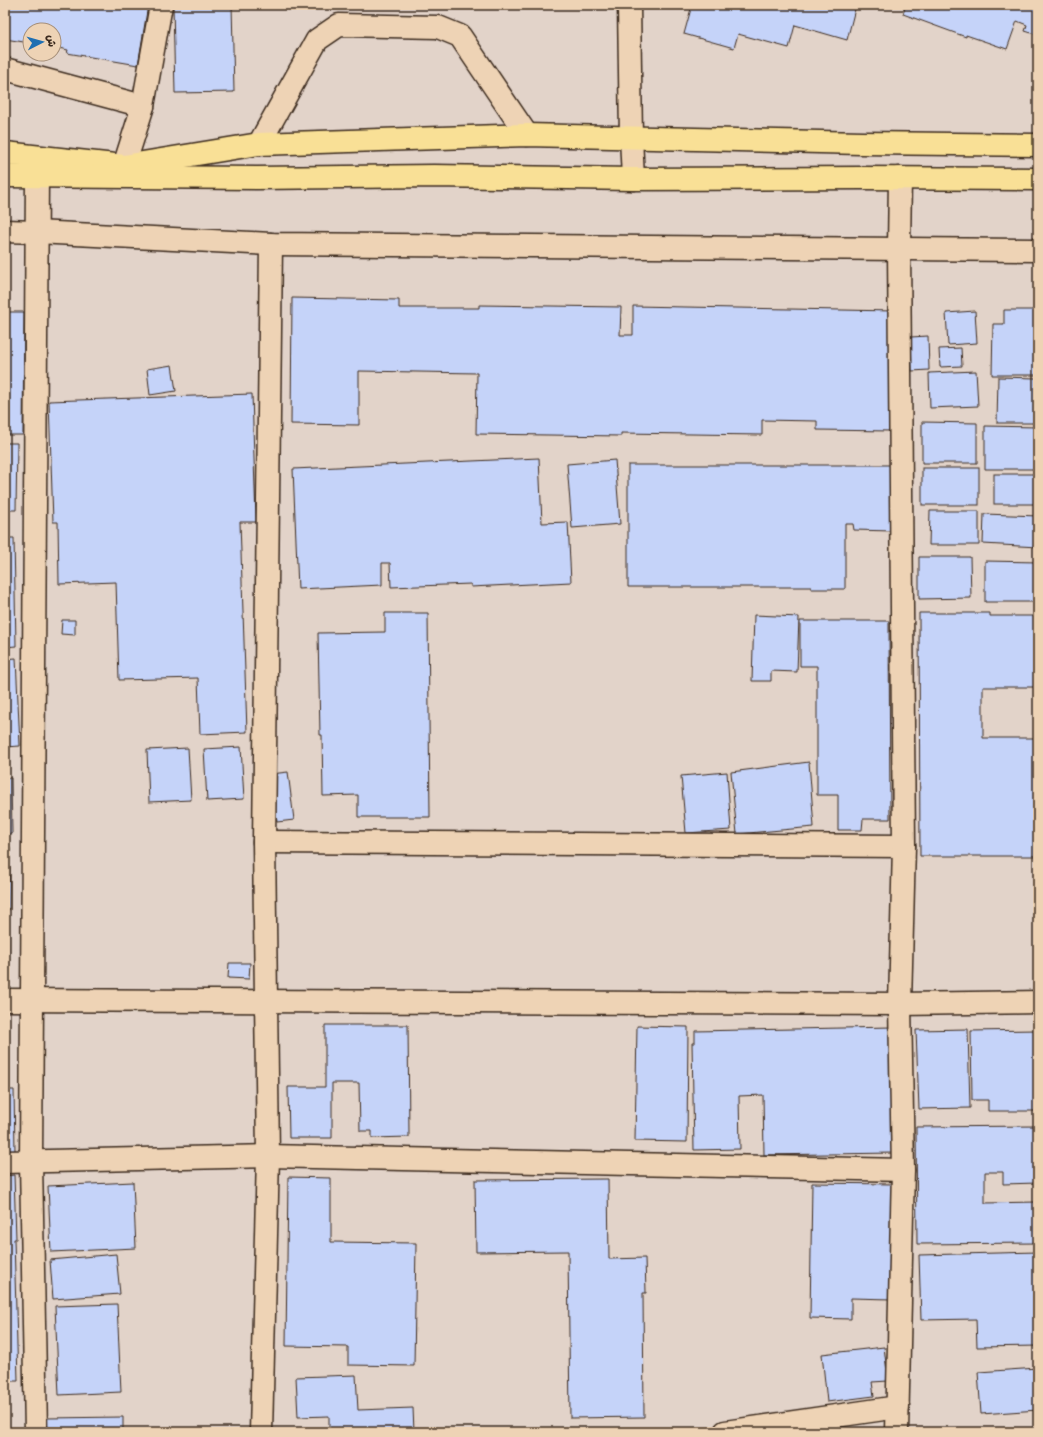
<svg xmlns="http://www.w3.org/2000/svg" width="1043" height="1437" viewBox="0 0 1043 1437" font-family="'Gochi Hand','Playpen Sans Arabic',sans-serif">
<rect width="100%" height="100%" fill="#e2d3c9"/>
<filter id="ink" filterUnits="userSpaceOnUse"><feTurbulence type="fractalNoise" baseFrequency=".025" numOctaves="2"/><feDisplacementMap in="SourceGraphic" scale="8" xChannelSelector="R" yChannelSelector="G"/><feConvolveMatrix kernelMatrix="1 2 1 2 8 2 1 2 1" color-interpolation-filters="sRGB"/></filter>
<g filter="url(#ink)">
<g fill="#c5d3f9" stroke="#3b2a1e">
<polygon points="5,5 148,5 138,65 67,53 68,50 54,47 54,30 30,30 30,43 5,39"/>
<polygon points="173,5 232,5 234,92 175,93"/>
<polygon points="692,5 856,5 847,40 795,25 789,48 738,34 734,48 684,34"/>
<polygon points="906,5 1038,5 1038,35 1025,31 1027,25 1017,21 1007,49 966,35 966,37 903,14"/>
<polygon points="292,298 399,300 399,308 479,308 479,305 621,307 620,335 633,335 633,306 893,311 892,431 817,430 817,421 762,420 762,435 621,433 621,436 476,434 477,373 359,371 359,425 291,424"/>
<polygon points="1004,310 1038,310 1038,375 992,375 993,324 1004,324"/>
<polygon points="975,311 977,343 948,345 946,313"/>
<polygon points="5,312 24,312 23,435 5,435"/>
<polygon points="928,336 929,370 912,371 911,337"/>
<polygon points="961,348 962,366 940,367 939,349"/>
<polygon points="172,365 176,391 150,395 147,369"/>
<polygon points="976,371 978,406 930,408 929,373"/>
<polygon points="998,377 1036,378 1036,423 997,423"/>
<polygon points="252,394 256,522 240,522 247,732 200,734 198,678 119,680 116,582 59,584 58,522 53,522 49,401"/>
<polygon points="922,422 977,423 977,463 922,463"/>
<polygon points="985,426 1037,427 1037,469 985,469"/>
<polygon points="5,443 17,443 16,510 5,510"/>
<polygon points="539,458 542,523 568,522 571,582 471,587 471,584 391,587 390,563 382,563 382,585 298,589 293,469"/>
<polygon points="615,460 620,524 572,528 567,464"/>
<polygon points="628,465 892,465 892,531 854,530 853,524 845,524 845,589 811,589 811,587 628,587"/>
<rect x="922" y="468" width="57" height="37"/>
<rect x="994" y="474" width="41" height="30"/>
<polygon points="930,511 979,511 979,545 929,545"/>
<polygon points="984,514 1038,516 1038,547 983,544"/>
<polygon points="5,538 14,538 16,646 5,647"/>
<polygon points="919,557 970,557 971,598 919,599"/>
<polygon points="985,561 1038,562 1037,602 985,602"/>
<polygon points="385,613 428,613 430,817 358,817 358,795 323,796 322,735 320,735 318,633 385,632"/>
<polygon points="919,613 990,613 990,616 1038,616 1038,687 983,687 983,738 1038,738 1038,856 920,856"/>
<polygon points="754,615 799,617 797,672 771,671 771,681 752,681"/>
<polygon points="62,620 75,620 75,635 61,634"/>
<polygon points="800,621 889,621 890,819 863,819 862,830 838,830 838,795 817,795 817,666 800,666"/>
<polygon points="16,658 20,746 5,747 5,659"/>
<polygon points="241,747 244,799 207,801 204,749"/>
<polygon points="188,748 191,800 149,802 147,750"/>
<polygon points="809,762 814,827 737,834 731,772"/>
<polygon points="288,772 294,820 277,822 271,774"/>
<polygon points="727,772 731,830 686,833 681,776"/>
<polygon points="5,778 11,778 12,834 5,834"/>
<polygon points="5,847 10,847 9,910 5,910"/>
<polygon points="5,920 8,920 9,990 5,990"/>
<polygon points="229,963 250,963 249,979 228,978"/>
<polygon points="325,1025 408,1025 409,1137 372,1138 372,1131 360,1131 359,1083 332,1083 332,1138 289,1138 288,1087 325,1087"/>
<polygon points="637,1026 688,1027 687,1142 635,1141"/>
<polygon points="892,1027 894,1153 764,1155 763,1095 739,1096 740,1149 694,1150 692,1043 695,1043 695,1031"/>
<polygon points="968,1029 970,1108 919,1109 916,1030"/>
<polygon points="1038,1030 1038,1111 988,1111 988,1100 972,1100 971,1031"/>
<polygon points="5,1090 14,1090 15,1152 5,1152"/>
<polygon points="1038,1126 1038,1183 1003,1184 1003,1172 985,1172 985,1203 1038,1202 1038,1243 917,1244 916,1127"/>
<polygon points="14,1175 16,1239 14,1239 18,1381 5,1381 5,1176"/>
<polygon points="288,1177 331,1178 331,1242 416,1243 414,1366 348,1365 348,1347 286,1346"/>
<polygon points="608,1179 609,1259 645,1258 646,1293 643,1293 644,1417 570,1418 568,1251 476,1252 475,1180"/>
<polygon points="133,1182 136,1248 51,1252 48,1186"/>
<polygon points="812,1183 893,1184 891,1299 851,1298 851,1319 810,1318"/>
<polygon points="1038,1252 1038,1346 977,1347 976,1319 921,1320 919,1255"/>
<polygon points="116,1254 120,1294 53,1299 50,1260"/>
<polygon points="117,1304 121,1392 59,1395 55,1306"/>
<polygon points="884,1347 888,1381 872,1382 874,1396 827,1402 822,1354"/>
<polygon points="1038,1368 1038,1410 981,1414 978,1372"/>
<polygon points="356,1375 358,1410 413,1408 414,1432 329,1432 329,1416 298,1417 296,1377"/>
<polygon points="123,1417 123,1432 48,1432 47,1418"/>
</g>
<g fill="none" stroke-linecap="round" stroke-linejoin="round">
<g stroke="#3b2a1e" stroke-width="25">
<g id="minor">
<polyline points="629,5 631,137 633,179"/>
<polyline points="5,69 143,106"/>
<polyline points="259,144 317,40 339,25 438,27 460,36 527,135"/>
<polyline points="124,166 143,106 161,5"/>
<polyline points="5,231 36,232 271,244 1038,250"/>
<polyline points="264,842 904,846"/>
<polyline points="5,1000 900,1004 1038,1002"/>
<polyline points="5,1162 268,1156 903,1170"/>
<polyline points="36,1432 31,1162 37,175"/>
<polyline points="261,1432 268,1156 264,842 271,244"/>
<polyline points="725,1432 898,1407"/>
<polyline points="897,1432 903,1170 900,1004 904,846 899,249 900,178"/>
</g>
</g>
<g stroke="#3b2a1e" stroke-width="25">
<g id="highway">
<polyline points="5,153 124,166 259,144 527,135 862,143 1038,145"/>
<polyline points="5,176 257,178 434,176 633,179 862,178 1038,179"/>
</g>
</g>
<use href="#minor" stroke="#eed3b5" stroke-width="22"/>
<use href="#highway" stroke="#f9e096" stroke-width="22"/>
</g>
</g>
<rect width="1043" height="1437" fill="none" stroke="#eed3b5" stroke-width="20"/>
<rect x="10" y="10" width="1023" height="1417" fill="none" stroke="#3b2a1e" stroke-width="1.5" filter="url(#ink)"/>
<g transform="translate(42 42) rotate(84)"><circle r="19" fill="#eed3b5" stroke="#a68f79"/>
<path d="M0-3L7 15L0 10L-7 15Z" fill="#1f6fb2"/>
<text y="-6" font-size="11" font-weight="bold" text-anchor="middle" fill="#3b2a1e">ش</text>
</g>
</svg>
